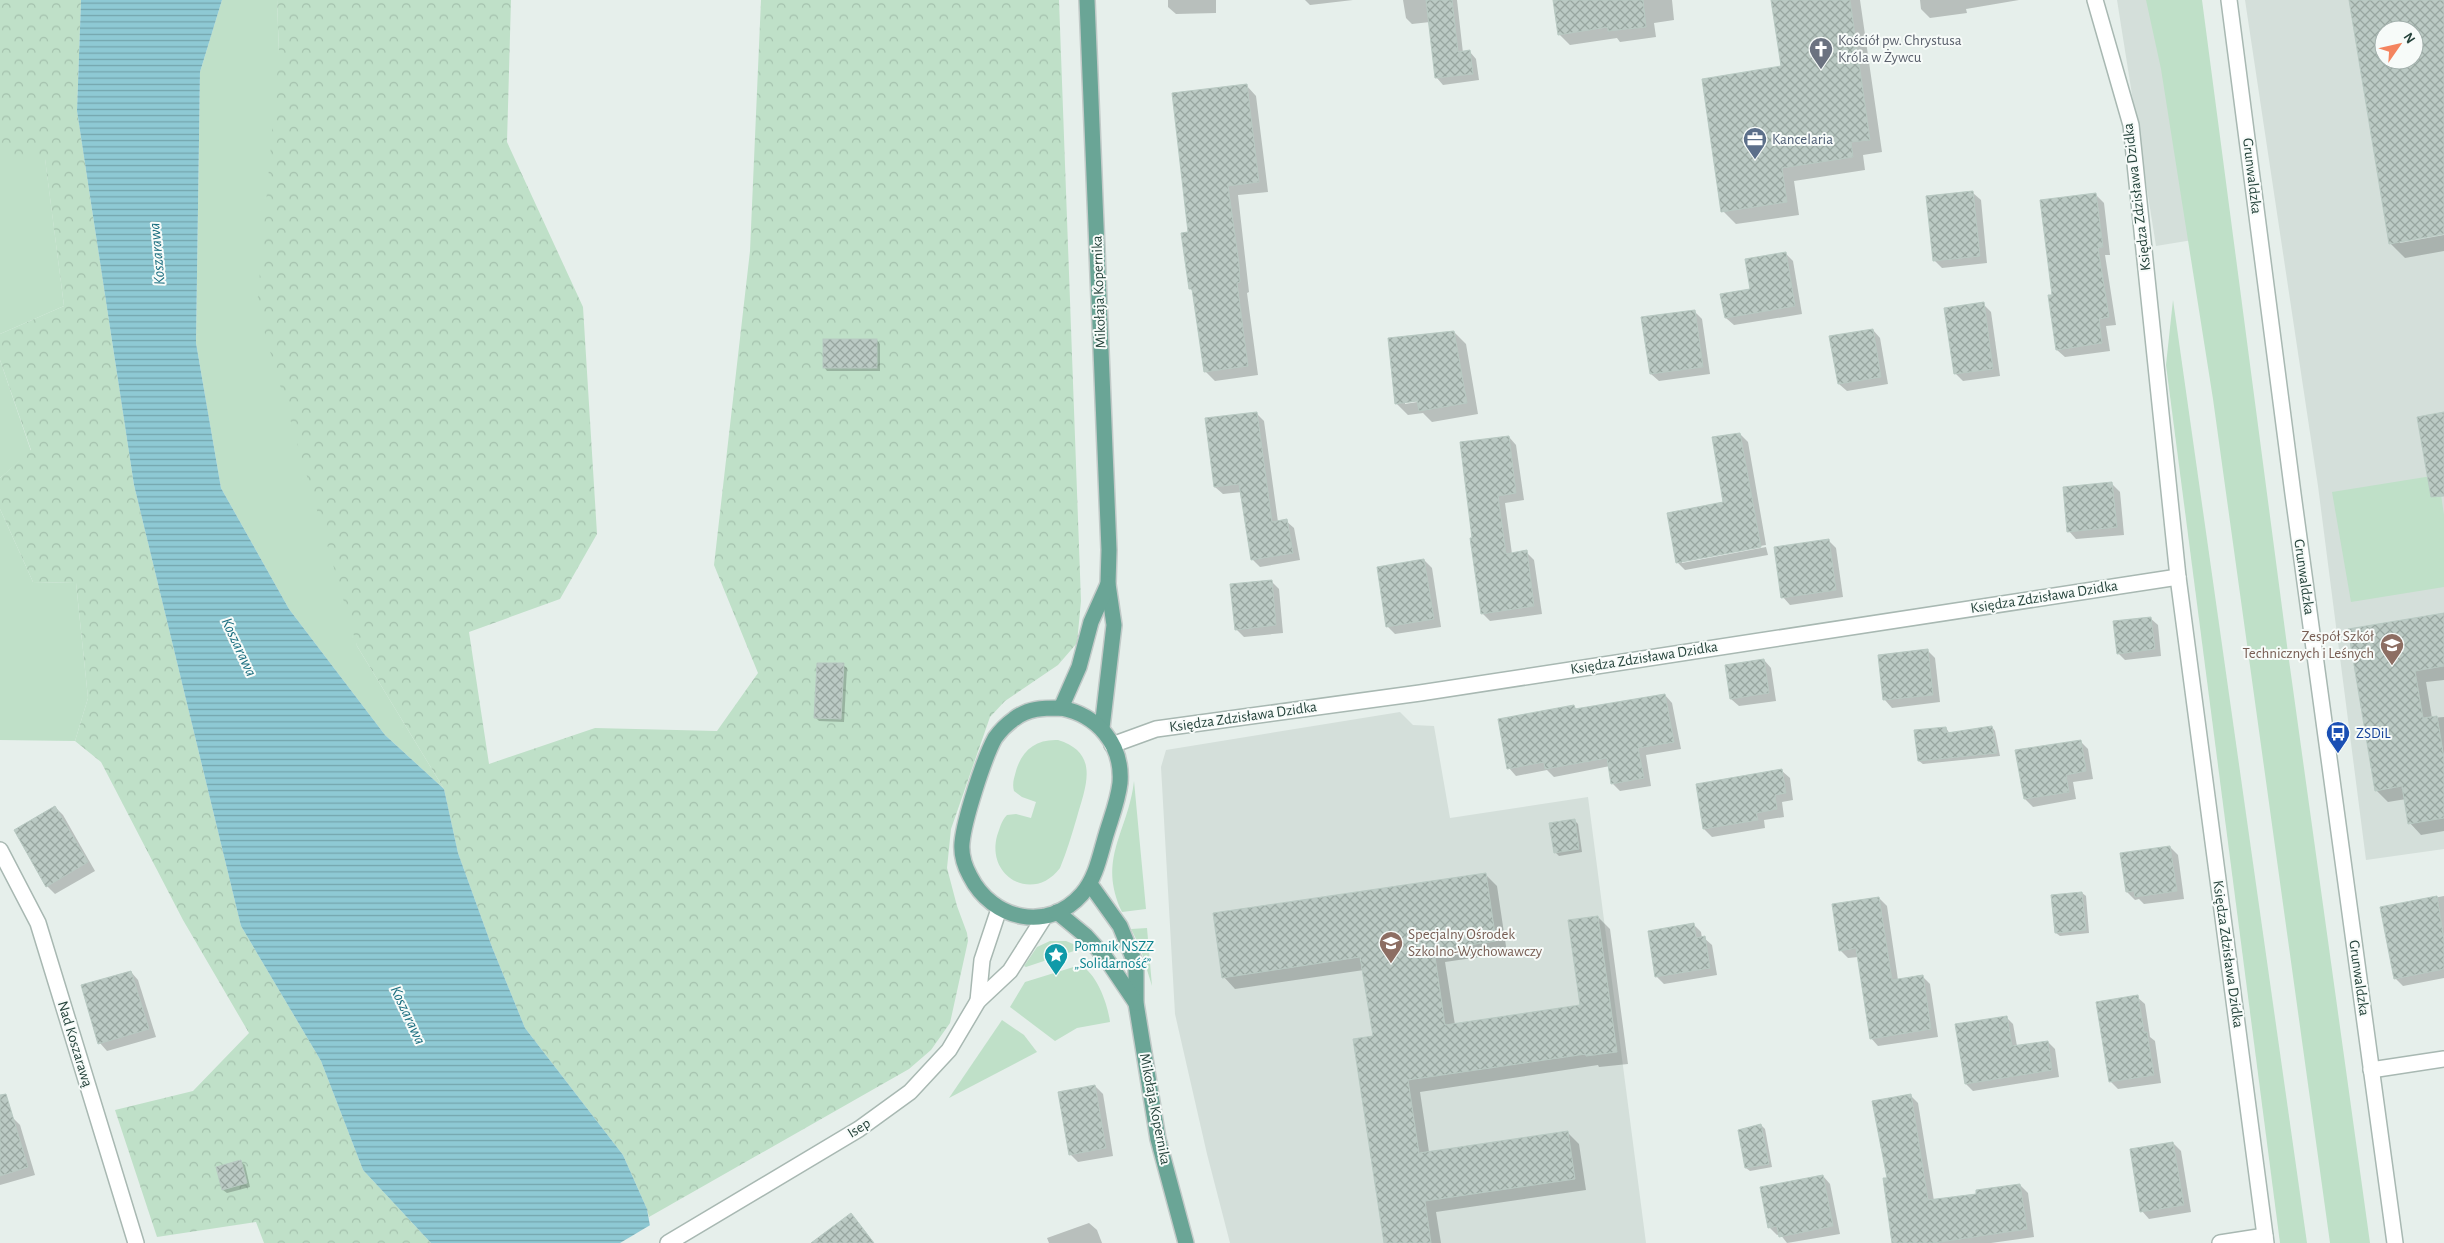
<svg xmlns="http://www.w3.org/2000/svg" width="2444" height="1243" viewBox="0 0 2444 1243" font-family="'Alegreya Sans',sans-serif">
<defs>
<pattern id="forest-crowns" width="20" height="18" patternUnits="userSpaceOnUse" patternTransform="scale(1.25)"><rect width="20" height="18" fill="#bfe0c8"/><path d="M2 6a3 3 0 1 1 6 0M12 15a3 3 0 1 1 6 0" fill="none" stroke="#a4c1ad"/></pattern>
<pattern id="water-rules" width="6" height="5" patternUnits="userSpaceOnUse" patternTransform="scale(1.25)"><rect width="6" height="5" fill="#8ec9d4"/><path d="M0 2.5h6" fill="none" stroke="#74a5ad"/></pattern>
<pattern id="building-cross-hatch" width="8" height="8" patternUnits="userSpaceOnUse" patternTransform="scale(1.25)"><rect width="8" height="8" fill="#bbcac4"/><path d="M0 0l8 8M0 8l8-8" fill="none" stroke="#98a6a0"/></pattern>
</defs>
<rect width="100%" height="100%" fill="#e6efeb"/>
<g fill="#d4dfda" fill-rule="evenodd">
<polygon points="2117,0 2186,0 2223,235 2156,246"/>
<path d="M2245 0H2444V849L2366 860 2318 486ZM2384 30H2414V60H2384Z"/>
<polygon points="1400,712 1413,725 1434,726 1450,818 1588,797 1646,1243 1230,1243 1207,1154 1175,1014 1161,767 1166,750"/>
</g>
<g fill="#bfe0c8">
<polygon points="222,0 277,0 279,53 357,646 444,789 385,735 289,609 221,488 196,343 200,72"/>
<polygon points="2146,0 2202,0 2288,653 2370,1243 2330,1243 2213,399 2161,69"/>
<polygon points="0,158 45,158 64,306 0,334"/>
<polygon points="2173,300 2307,1243 2280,1243 2166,365"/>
<polygon points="0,360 31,451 0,478"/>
<polygon points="2438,475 2444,515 2444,587 2351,602 2332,492"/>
<polygon points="0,509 33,582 76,583 88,698 75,741 0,740"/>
<path d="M1058 740C1100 753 1086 786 1077 817 1072 834 1067 851 1060 868 1034 903 986 878 997 836 1000 828 1001 821 1007 815L1016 814 1031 818 1036 802 1022 797 1014 791C1012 784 1014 778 1016 771 1022 750 1036 739 1058 740Z"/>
<path d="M1134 781 1146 909 1122 912C1097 858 1128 833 1134 781Z"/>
<polygon points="1147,928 1152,986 1140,947 1131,929"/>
<polygon points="1050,941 1066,941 1083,948 1026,967 1024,966 1037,947"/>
<path d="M1080 965C1097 973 1108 1005 1110 1022L1077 1028 1055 1041 1010 1007 1025 982Z"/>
<polygon points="1002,1020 1024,1035 1037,1052 949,1098"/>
</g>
<g fill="url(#forest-crowns)">
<polygon points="0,0 81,0 77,111 134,485 239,918 241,926 321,1061 363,1170 431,1243 264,1243 256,1222 157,1237 115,1110 193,1091 249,1033 183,920 101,762 75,741 88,698 76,583 33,582 0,509 0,478 31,450 0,360 0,334 64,306 45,159 0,158"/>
<polygon points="277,0 511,0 507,142 583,307 597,534 560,599 469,632 489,764 595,728 717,731 758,673 714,565 750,251 761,0 1059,0 1081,601 1077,643 1058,665 1005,701 990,717 951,829 947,868 957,906 967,933 968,941 950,1023 931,1050 909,1069 649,1217 647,1209 623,1155 525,1028 492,947 458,853 444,789 357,646 257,307 279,53"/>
</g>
<polygon fill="url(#water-rules)" points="81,0 222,0 200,72 196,343 221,488 289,609 385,735 444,789 458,853 492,947 525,1028 623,1155 647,1209 653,1243 431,1243 363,1170 321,1061 241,926 239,918 134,485 77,111"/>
<polygon fill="#e6efeb" points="652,1224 655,1243 620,1243"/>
<g fill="#0003" fill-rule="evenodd">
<polygon points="1168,0 1216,0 1216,13 1176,14 1168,7"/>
<polygon points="1305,0 1353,0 1310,5"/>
<polygon points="1403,0 1457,0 1463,53 1470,52 1476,59 1479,80 1443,85 1437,78 1430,22 1412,24 1406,18"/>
<polygon points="1554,0 1672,0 1674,20 1654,23 1656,37 1620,42 1617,38 1570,45 1559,34"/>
<polygon points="1773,0 1860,0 1882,152 1863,155 1865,170 1794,181 1799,215 1736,224 1723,211 1782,67"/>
<polygon points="1920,0 2019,0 1966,9 1967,13 1930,18 1921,9"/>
<path d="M2350 0H2444V233L2400 241V243L2444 235V251L2405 258 2390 243ZM2384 30H2414V60H2384Z"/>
<polygon points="1246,85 1256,96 1268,192 1238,195 1249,292 1247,293 1258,375 1215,381 1205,371 1194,293 1190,288 1190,234"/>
<polygon points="1973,193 1981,200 1987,263 1942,268 1934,260"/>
<polygon points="2096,195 2104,203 2110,255 2105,255 2116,325 2106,326 2110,351 2065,357 2057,350 2054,296"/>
<polygon points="1785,253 1793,261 1802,314 1734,325 1726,318"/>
<polygon points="1983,304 1991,312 2000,376 1963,381 1955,373"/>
<polygon points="1694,311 1702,319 1710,374 1659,381 1651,374"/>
<polygon points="1873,330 1880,338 1888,384 1847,391 1839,384"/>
<path d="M1454 332 1466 344 1478 414 1432 422 1423 413 1408 415 1396 403ZM1423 399 1424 401 1405 404V401Z"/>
<polygon points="877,340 880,344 880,371 827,371 824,367"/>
<polygon points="1256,413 1264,421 1278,522 1286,521 1294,528 1300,560 1260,567 1252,559 1242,492 1223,494 1215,487"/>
<polygon points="1740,434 1748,442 1766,545 1682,560 1682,563 1766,547 1768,555 1685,570 1677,562 1725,503"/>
<polygon points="1509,437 1516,445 1524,500 1505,503 1512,554 1526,552 1534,560 1542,614 1490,621 1482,613 1474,539"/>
<polygon points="2112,484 2120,492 2124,535 2076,539 2069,531"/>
<polygon points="1828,540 1836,548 1843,597 1790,605 1783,597"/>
<polygon points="1424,560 1432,568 1441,627 1395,634 1387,626"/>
<polygon points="1271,581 1279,589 1283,633 1244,637 1236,629"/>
<polygon points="2444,615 2444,680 2426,682 2432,718 2444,717 2444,831 2421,835 2410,823 2406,799 2388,802 2376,790 2350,630"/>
<polygon points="2150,618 2158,625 2161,656 2125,660 2118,653"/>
<polygon points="1927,650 1935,658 1940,702 1892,708 1885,700"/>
<polygon points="1764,660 1771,668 1776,701 1739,706 1731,699"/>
<polygon points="843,665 847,668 844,722 819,721 815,717"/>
<polygon points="1665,695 1672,703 1681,749 1646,755 1651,786 1620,791 1613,784 1610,766 1554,777 1547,770 1516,776 1509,768 1574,706 1577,710"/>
<polygon points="1992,727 1995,731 2000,756 1923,764 1919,761 1946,728 1950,734"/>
<polygon points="2080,741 2088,749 2093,779 2073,782 2076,799 2033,807 2025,799"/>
<polygon points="1782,771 1790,778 1793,800 1782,802 1784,817 1764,820 1765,828 1712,837 1704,829 1697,785"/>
<polygon points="55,807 63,815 95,871 55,894 47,886"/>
<polygon points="1574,820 1578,824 1582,852 1559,856 1555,852"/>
<polygon points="2170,847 2178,855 2184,899 2144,904 2139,899 2135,900 2127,892"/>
<polygon points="1485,874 1497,886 1507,953 1445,962 1455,1025 1581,1006 1598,917 1610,929 1628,1064 1599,1067 1598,1065 1420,1092 1429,1152 1567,1132 1579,1144 1586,1190 1436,1212 1441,1243 1386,1243 1374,1037 1364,970 1235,989 1224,977"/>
<polygon points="2082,893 2086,896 2089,933 2060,936 2056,933"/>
<polygon points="2444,896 2444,978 2403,986 2395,978 2381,908"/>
<polygon points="1879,898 1887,906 1898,980 1922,976 1930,984 1938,1037 1878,1046 1871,1038 1858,957 1848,958 1840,950"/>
<polygon points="1693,924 1701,932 1702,938 1704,938 1712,945 1717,975 1664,984 1657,977"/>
<polygon points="131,972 138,980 156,1037 107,1051 100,1043"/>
<polygon points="2137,997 2145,1004 2150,1037 2155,1041 2161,1083 2118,1089 2110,1081"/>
<polygon points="2006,1017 2013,1024 2017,1046 2048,1042 2055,1049 2059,1077 1973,1091 1966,1084"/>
<polygon points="1095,1086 1103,1094 1113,1156 1078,1162 1070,1154"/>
<polygon points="1910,1095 1918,1103 1934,1201 1978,1195 2020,1185 2028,1193 2034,1237 1991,1243 1893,1243 1888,1179"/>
<polygon points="12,1117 20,1125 35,1175 0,1185 0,1121"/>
<polygon points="1761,1125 1765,1129 1772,1167 1750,1171 1746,1168"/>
<polygon points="2173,1143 2181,1151 2191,1212 2149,1219 2142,1211"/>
<polygon points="241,1162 245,1165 250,1187 227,1193 223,1190"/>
<polygon points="1823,1176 1830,1184 1840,1234 1787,1243 1780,1234 1777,1235 1769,1227"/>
<polygon points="1089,1223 1097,1230 1102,1243 1049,1243 1047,1238"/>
</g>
<g fill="url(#building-cross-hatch)" stroke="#b8c9c2" fill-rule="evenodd">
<polygon points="1426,0 1452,0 1458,52 1470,50 1473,74 1435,78"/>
<polygon points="1553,0 1643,0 1646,27 1608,31 1608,27 1558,35"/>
<polygon points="1771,0 1850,0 1870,140 1851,142 1853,157 1782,168 1787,202 1721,212 1702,79 1781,66"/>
<path d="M2349 0H2444V234L2389 244ZM2384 30H2414V60H2384Z"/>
<polygon points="1247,84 1259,182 1228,186 1239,264 1240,282 1237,283 1248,366 1204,372 1192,289 1189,289 1181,233 1188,232 1172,93"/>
<polygon points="1973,191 1980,256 1933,261 1926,196"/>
<polygon points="2096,193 2103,247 2098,248 2109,317 2099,319 2102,343 2056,350 2048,295 2052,295 2040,200"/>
<polygon points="1786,252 1795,306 1725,318 1720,294 1750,289 1745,259"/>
<polygon points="1984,302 1993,369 1954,374 1944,308"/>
<polygon points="1695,310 1703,367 1650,374 1641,317"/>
<polygon points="1873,329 1881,377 1838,384 1829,336"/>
<polygon points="1454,331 1467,403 1419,411 1417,401 1395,404 1388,338"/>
<rect x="823" y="339" width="54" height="29"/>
<polygon points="1257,412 1272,522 1287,519 1293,553 1251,560 1239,484 1214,487 1205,418"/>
<polygon points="2444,412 2444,496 2431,497 2417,417"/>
<polygon points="1740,433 1761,547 1676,563 1667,513 1723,502 1712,437"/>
<polygon points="1509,436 1516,493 1498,496 1506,554 1527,550 1534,606 1481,614 1470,538 1472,538 1460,442"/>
<polygon points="2112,482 2117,527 2067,532 2063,487"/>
<polygon points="1829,539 1836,590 1781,598 1774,547"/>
<polygon points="1424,559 1434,619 1386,627 1377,567"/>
<polygon points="1272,580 1276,625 1235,630 1230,584"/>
<polygon points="2444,613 2444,666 2415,671 2423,718 2437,716 2444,758 2444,818 2408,824 2402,786 2375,791 2348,629"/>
<polygon points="2151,617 2155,649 2117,654 2113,621"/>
<polygon points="1928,649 1933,695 1883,700 1878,655"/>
<polygon points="1764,659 1769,693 1730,699 1725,665"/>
<polygon points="817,663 844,663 841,719 814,718"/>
<polygon points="1665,694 1674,742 1638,748 1644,778 1611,784 1607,758 1545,769 1544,762 1507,769 1498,719 1574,705 1575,709"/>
<polygon points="1992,726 1997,753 1918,761 1914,730 1946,727 1947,733"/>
<polygon points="2081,740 2086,771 2066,775 2069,792 2024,799 2015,750"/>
<polygon points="1782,769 1786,793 1775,795 1777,809 1756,813 1758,820 1703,829 1696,784"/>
<polygon points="55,806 88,862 46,887 14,830"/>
<polygon points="1575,819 1579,849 1554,853 1549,823"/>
<polygon points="2170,846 2177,891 2135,897 2134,891 2126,892 2120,853"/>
<polygon points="1486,873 1496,941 1434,950 1445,1025 1580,1005 1568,920 1598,916 1617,1052 1586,1056 1586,1054 1408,1080 1419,1153 1568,1131 1575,1179 1425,1201 1431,1243 1384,1243 1353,1039 1373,1036 1360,957 1222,978 1213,913"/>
<polygon points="2082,892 2086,930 2055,933 2051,895"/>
<polygon points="2437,896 2444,940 2444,969 2394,979 2380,907"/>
<polygon points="1879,897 1892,980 1923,975 1931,1029 1870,1039 1856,948 1839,951 1832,904"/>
<polygon points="1694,923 1696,938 1705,936 1710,968 1655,977 1648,931"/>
<polygon points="131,971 149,1029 98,1044 81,985"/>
<polygon points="2138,995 2144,1032 2147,1032 2154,1075 2109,1082 2096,1002"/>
<polygon points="2007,1016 2012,1046 2048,1041 2052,1070 1965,1084 1955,1024"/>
<polygon points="1095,1085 1106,1148 1069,1155 1058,1092"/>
<polygon points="6,1094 28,1167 0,1176 0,1095"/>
<polygon points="1911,1094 1928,1200 1976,1194 1976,1190 2020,1184 2027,1229 1933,1243 1892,1243 1883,1178 1887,1178 1872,1101"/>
<polygon points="1761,1124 1769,1164 1745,1168 1738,1130"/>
<polygon points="2173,1142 2184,1205 2140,1212 2130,1149"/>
<polygon points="241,1160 247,1183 222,1190 216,1167"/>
<polygon points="1823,1175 1833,1226 1779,1237 1777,1226 1768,1228 1760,1187"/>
<polygon points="851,1213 874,1243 811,1243"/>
</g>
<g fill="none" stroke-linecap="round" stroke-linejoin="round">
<g stroke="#a8b8b2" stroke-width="18">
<g id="minor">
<polyline points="2095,0 2131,125 2178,577 2266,1243"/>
<polyline points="2229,0 2293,494 2395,1243"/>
<polyline points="1112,745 1156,729 1420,693 2178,577"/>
<polyline points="0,850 38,923 136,1243"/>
<polyline points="978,1001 982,960 999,909"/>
<polyline points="2371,1070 2444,1059"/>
<polyline points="668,1243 859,1129 910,1092 949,1050 978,1001 1010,971 1045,916"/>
<polyline points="2220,1243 2265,1236"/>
</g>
</g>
<g stroke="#c2cac8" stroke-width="18">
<g id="primary">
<polyline points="1087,0 1109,550 1108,584 1114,625 1102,728"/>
<path d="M1061 708C1097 715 1123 744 1120 783 1118 801 1111 818 1106 835 1100 855 1096 878 1082 894 1048 933 992 920 970 876 964 865 961 854 962 843 964 820 984 758 995 738 1000 731 1007 724 1014 719 1028 708 1043 708 1061 708Z"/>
<polyline points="1061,708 1079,667 1091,622 1108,584"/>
<polyline points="1090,884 1120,926 1136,965 1136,1003 1158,1139 1186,1243"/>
<polyline points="1057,912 1086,936 1105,957 1136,1003"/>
</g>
</g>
<use href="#minor" stroke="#fff" stroke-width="15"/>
<use href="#primary" stroke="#6aa596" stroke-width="15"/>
</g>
<defs>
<g id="church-pin" transform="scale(1.25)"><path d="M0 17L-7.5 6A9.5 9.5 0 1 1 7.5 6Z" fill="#6b7280" stroke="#f7fbf9"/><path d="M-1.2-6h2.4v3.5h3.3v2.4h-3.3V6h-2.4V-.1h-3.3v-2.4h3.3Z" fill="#fff"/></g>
<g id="office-pin" transform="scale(1.25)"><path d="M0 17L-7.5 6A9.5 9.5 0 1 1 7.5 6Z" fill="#5c6f8a" stroke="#f7fbf9"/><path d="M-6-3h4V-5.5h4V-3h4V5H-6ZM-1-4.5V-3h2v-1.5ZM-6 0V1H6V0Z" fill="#fff"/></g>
<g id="university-pin" transform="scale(1.25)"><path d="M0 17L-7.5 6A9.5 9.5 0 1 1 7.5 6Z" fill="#8d6e63" stroke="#f7fbf9"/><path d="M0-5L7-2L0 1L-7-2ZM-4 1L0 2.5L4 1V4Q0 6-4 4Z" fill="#fff"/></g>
<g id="bus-pin" transform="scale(1.25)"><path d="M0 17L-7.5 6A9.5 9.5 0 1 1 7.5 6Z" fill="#1a4fb4" stroke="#f7fbf9"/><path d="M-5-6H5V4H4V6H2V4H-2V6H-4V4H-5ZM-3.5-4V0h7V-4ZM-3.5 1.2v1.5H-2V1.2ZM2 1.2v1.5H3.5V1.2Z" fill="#fff"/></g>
<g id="school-pin" transform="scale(1.25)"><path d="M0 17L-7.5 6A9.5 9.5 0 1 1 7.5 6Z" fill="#8d6e63" stroke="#f7fbf9"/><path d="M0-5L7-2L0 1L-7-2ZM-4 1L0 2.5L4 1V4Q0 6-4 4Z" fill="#fff"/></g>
<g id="sight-pin" transform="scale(1.25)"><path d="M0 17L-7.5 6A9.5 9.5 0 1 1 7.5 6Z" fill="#0f9aa8" stroke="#f7fbf9"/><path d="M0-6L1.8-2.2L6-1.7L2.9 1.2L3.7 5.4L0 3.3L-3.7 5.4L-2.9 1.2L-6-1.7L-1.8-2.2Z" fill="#fff"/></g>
</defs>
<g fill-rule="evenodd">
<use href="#church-pin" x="1821" y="49"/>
<use href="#office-pin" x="1755" y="139"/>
<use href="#university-pin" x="2392" y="645"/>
<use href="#bus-pin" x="2338" y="733"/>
<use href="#school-pin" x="1391" y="943"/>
<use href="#sight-pin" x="1056" y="955"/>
</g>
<g text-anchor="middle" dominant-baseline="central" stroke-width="4" stroke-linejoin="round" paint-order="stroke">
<g font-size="15" fill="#5b616d" stroke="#f7fbf9" text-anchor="start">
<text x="1838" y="40">Kościół pw. Chrystusa<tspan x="1838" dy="17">Króla w Żywcu</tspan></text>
</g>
<g font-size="15" fill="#4e5e75" stroke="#f7fbf9" text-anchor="start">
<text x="1772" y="139">Kancelaria</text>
</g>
<g font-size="15" fill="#24423a" stroke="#f7fbf9">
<text transform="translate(2252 176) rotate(83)">Grunwaldzka</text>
<text transform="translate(2137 197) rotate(-97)">Księdza Zdzisława Dzidka</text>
<text transform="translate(1099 292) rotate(-92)">Mikołaja Kopernika</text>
<text transform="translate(2304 577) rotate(82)">Grunwaldzka</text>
<text transform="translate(2044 597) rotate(-9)">Księdza Zdzisława Dzidka</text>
<text transform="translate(1644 658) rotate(-9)">Księdza Zdzisława Dzidka</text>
<text transform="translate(1243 717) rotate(-8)">Księdza Zdzisława Dzidka</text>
<text transform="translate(2228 954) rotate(82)">Księdza Zdzisława Dzidka</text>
<text transform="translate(2359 978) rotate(82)">Grunwaldzka</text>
<text transform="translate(75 1044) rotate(73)">Nad Koszarawą</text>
<text transform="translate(1155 1109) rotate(79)">Mikołaja Kopernika</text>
<text transform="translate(859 1128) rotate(-32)">Isep</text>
</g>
<g font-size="15" fill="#785e54" stroke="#f7fbf9" text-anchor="end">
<text x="2374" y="636">Zespół Szkół<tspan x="2374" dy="17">Technicznych i Leśnych</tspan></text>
<text x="1408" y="934" text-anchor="start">Specjalny Ośrodek<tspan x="1408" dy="17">Szkolno-Wychowawczy</tspan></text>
</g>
<g font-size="15" fill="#164399" stroke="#f7fbf9" text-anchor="start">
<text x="2356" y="733">ZSDiL</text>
</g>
<g font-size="15" fill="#0d838f" stroke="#f7fbf9" text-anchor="start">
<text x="1074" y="946">Pomnik NSZZ<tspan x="1074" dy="17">„Solidarność”</tspan></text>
</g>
<g font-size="16" font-style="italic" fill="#1c6f80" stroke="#f7fbf9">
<text transform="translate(157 254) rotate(-95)">Koszarawa</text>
<text transform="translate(239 647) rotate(65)">Koszarawa</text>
<text transform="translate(408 1015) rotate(65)">Koszarawa</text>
</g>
</g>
<g transform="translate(2399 45) rotate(56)"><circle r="24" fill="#f7fbf9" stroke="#a3b1ad"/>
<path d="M0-4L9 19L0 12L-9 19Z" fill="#f4845f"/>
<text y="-8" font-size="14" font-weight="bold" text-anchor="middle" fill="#24423a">N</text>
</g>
</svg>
